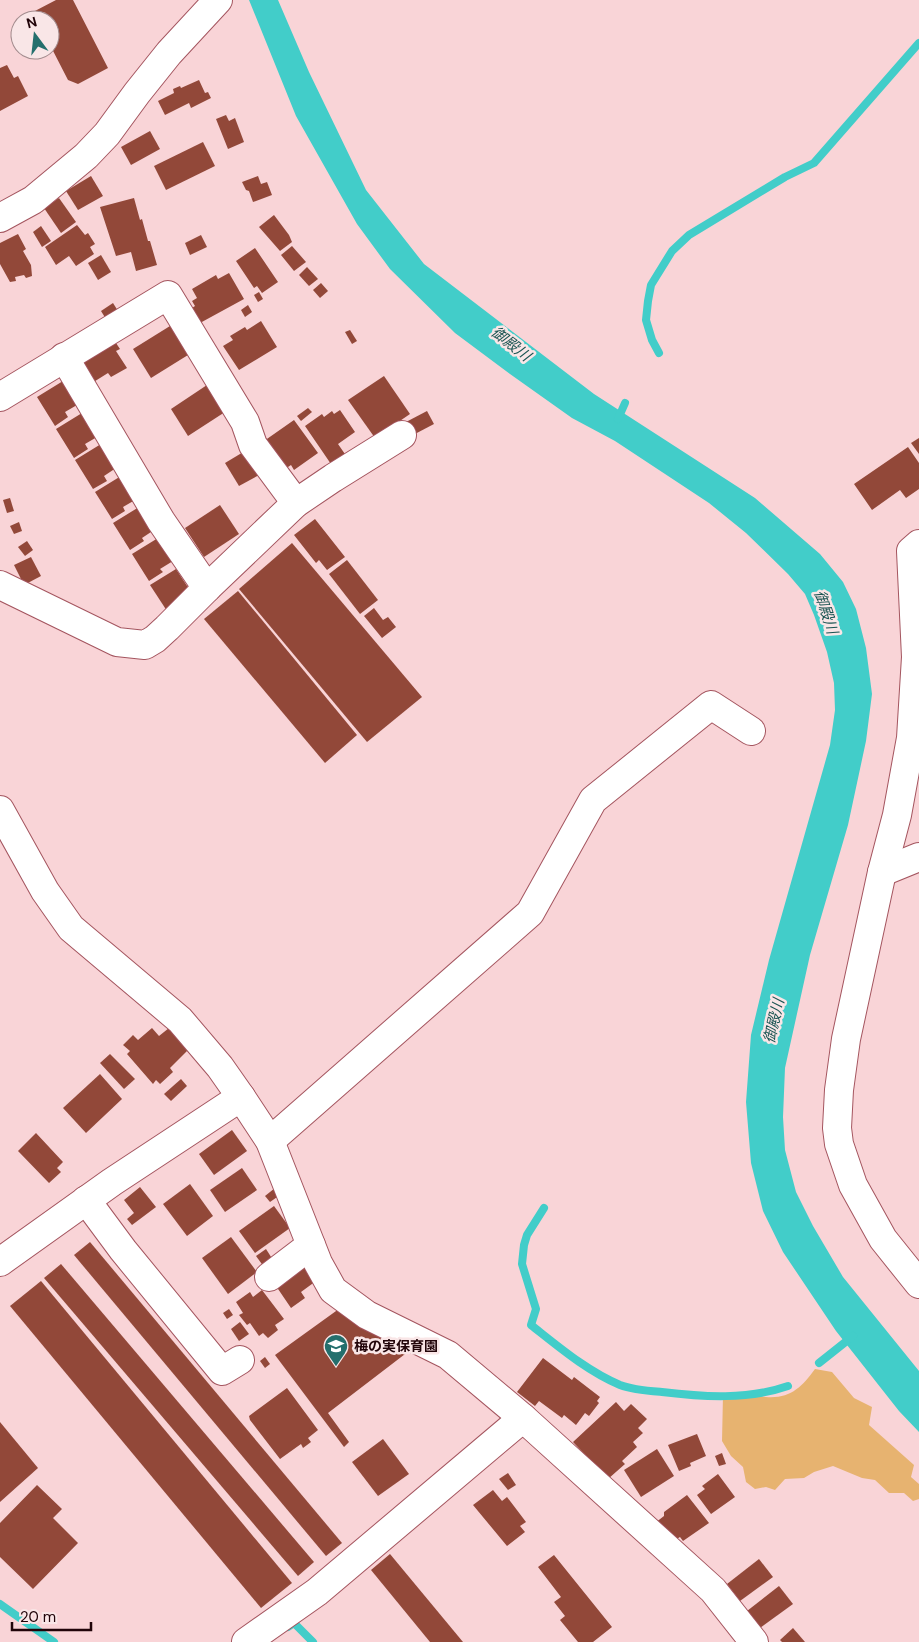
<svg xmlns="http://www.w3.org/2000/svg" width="919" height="1642" viewBox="0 0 919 1642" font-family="'DM Sans','Noto Sans JP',sans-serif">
<rect width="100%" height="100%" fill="#f9d4d7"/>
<path fill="#e7b370" d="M815 1369 832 1372 854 1398 872 1407 869 1425 914 1465 911 1477 919 1484V1499L913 1501 904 1493H889L875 1480 862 1478 833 1466 814 1472 804 1478 785 1479 775 1490 766 1487 755 1489 746 1482 743 1467 731 1456 722 1441 723 1395C739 1401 736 1395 750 1394 755 1394 760 1397 766 1397 790 1399 802 1387 815 1369Z"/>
<polygon fill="#42cdc9" points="249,0 278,0 309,72 366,190 424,264 594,394 755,498 820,554 843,582 856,609 866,648 872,694 866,741 848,825 810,955 785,1068 783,1117 785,1150 796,1192 813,1226 843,1277 919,1371 919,1432 899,1411 836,1331 783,1252 763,1211 751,1163 746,1102 751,1035 769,960 830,745 835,710 834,683 827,652 814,615 805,594 788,574 746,533 709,503 615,441 572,418 510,374 455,333 390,269 357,224 296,116"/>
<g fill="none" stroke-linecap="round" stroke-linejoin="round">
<g stroke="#42cdc9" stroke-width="8">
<polyline points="659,353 652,340 646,320 648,301 651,285 672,251 689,235 785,177 814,163 919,43"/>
<polyline points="618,419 625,403"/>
<path d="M544 1208 527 1235 524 1245 522 1264 536 1309 531 1325C559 1347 587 1371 620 1385 633 1390 649 1391 662 1392 703 1397 748 1400 788 1386"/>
<polyline points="819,1363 853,1336"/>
<polyline points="0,1604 54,1642"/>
<polyline points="288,1627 294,1623 313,1642"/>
</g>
</g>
<g fill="#924839">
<polygon points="56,0 73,0 108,68 78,84 68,80 50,45 50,20 37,20 33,12"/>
<polygon points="7,65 14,78 18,76 28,96 0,111 0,68"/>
<polygon points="199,80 205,93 208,92 211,98 191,108 189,103 165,115 158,101 174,93 173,89 180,86 181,88"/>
<polygon points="226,115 229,121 235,118 244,142 228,149 216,119"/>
<polygon points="150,131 160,149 131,165 121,147"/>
<polygon points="203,142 215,166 166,190 154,166"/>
<polygon points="91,176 103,196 78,210 66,191"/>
<polygon points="258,176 261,184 267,182 272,195 253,202 249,191 246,190 242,182"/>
<polygon points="59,198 76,222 61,233 44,208"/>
<polygon points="134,198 140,220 142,219 148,241 150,241 157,265 136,271 131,252 116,256 100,207"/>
<polygon points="274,215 289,235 292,242 280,251 259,227"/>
<polygon points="77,225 85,235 88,233 95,244 90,247 94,254 76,266 69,256 56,265 45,247"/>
<polygon points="41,226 51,241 42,247 33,232"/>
<polygon points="18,234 26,249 23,251 31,265 32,276 26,278 24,275 15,277 16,281 10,282 0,264 0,243"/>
<polygon points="201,235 207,247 190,255 185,243"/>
<polygon points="292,246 306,262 294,271 281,255"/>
<polygon points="255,248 278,282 262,293 257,286 254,288 236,261"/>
<polygon points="101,255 111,272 98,280 88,263"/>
<polygon points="307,267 318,279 309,286 299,275"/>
<polygon points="229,273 244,299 200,323 192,308 195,306 192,301 197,298 192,289 216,275 218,279"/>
<polygon points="321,283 328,291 320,298 313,290"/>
<polygon points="259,292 263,299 258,302 254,295"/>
<polygon points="113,303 118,311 106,319 101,311"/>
<polygon points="248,305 252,312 245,317 241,310"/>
<polygon points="261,321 277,347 239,370 223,346 233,340 230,336 245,327 247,330"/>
<polygon points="170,326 188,355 151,378 133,349"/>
<polygon points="350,330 357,341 352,344 345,332"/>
<polygon points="114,340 120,349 116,351 127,368 111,377 108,373 92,383 79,361"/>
<polygon points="384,376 410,414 375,438 348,400"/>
<polygon points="63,381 77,405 65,412 68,417 55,426 37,397"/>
<polygon points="207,385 225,412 188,436 171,409"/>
<polygon points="308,408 312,412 301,421 297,416"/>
<polygon points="340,410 355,432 338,444 347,457 333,467 305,426 322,414 324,417 332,411 334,414"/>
<polygon points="427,411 434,424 413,435 406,422"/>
<polygon points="82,413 97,437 85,444 88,449 74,458 56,429"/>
<polygon points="294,420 318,453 294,470 291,465 285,469 264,441"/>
<polygon points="919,438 919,454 911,443"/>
<polygon points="101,444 116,468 104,476 107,481 93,489 75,460"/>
<polygon points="908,447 919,463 919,489 906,498 900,490 872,510 854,484"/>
<polygon points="250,448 261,474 239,486 225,463"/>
<polygon points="121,476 135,500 123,507 125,511 112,519 95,492"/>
<polygon points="10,498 14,511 7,513 3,500"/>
<polygon points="220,505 239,534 204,557 185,528"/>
<polygon points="139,507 154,530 142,538 144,541 130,550 113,523"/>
<polygon points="315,519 345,557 327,570 319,560 316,563 294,535"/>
<polygon points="19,522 22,531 14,534 10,526"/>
<polygon points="158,538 173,561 160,569 163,572 149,581 132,554"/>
<polygon points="27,541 33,550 25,556 18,547"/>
<polygon points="292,543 422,697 367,742 239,589"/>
<polygon points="31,557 41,576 24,585 14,565"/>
<polygon points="347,560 378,600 360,614 329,574"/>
<polygon points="176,569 191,592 167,611 150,585"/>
<polygon points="238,591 357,735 325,763 204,619"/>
<polygon points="374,608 383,620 388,617 396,627 382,638 364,616"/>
<polygon points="152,1028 159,1036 169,1028 189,1049 170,1068 173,1072 160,1084 156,1080 153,1084 127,1054 130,1051 123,1045 133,1035 138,1040"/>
<polygon points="110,1054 135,1079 124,1089 100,1063"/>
<polygon points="100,1074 122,1099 86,1133 63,1108"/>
<polygon points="181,1079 187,1086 171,1101 164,1094"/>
<polygon points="232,1130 247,1151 214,1175 199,1154"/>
<polygon points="36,1133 63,1162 57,1168 61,1172 49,1183 18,1151"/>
<polygon points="242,1168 257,1190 225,1212 210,1190"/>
<polygon points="190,1184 213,1216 187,1236 163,1204"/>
<polygon points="140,1187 156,1207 132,1225 127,1219 134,1213 124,1200"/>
<polygon points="275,1188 280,1195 270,1202 265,1196"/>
<polygon points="274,1206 290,1228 255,1253 239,1231"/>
<polygon points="231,1237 257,1272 228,1294 202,1258"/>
<polygon points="90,1242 342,1543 326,1556 74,1255"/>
<polygon points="266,1249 273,1260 264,1267 256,1256"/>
<polygon points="61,1264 314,1562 298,1576 44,1278"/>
<polygon points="305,1265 316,1281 301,1292 305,1298 291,1308 276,1286"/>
<polygon points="41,1281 292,1583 261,1608 10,1306"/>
<polygon points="262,1290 284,1319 275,1325 278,1330 268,1338 263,1333 259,1336 250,1323 247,1325 239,1315 243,1313 236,1302 250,1292 253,1297"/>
<polygon points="343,1306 409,1351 328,1413 349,1442 344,1447 275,1355"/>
<polygon points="229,1309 233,1315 227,1319 223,1313"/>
<polygon points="240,1322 249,1334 239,1341 231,1329"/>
<polygon points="265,1357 270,1364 265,1368 260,1361"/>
<polygon points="543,1358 572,1380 574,1377 600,1397 597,1401 599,1403 589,1416 585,1413 576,1425 564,1415 562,1418 539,1401 535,1406 517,1392"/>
<polygon points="287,1388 318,1430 308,1438 311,1442 303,1448 301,1444 280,1459 250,1420 249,1416"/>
<polygon points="616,1402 624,1411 631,1404 647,1419 638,1428 643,1433 633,1442 637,1447 622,1461 625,1464 608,1479 573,1442"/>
<polygon points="0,1422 38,1468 0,1502"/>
<polygon points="697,1434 706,1456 690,1463 691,1466 679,1471 668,1445"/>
<polygon points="383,1439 409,1474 378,1496 352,1462"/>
<polygon points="657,1449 674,1476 641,1497 624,1470"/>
<polygon points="722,1453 726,1464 719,1466 715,1456"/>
<polygon points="508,1473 516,1485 508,1490 499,1479"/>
<polygon points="718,1474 735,1497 711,1514 697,1495 705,1489 702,1486"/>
<polygon points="37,1485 62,1509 53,1518 78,1543 33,1589 0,1557 0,1523"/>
<polygon points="493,1490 502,1501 507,1497 526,1522 520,1526 525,1532 507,1546 473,1505"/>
<polygon points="687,1495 709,1523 683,1541 680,1537 675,1540 655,1523 664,1516 664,1512"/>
<polygon points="390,1554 463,1642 430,1642 371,1570"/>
<polygon points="554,1555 612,1627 593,1642 578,1642 560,1620 565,1616 554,1602 561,1597 538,1567"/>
<polygon points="759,1559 773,1577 740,1601 727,1584"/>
<polygon points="779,1586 793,1604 760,1628 747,1611"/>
<polygon points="793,1628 805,1642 782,1642 780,1640"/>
</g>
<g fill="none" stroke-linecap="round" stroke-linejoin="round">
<g stroke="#a4555f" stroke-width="30">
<g id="minor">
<polyline points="0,218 33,200 86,156 107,134 137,93 169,53 218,0"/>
<polyline points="64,357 161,521 207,588"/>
<polyline points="0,397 168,295 245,422 253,445 296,503"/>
<polyline points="919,544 911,551 916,657 911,738 897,815 882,872 846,1039 839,1090 837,1128 839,1144 853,1185 883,1239 919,1284"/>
<polyline points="0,585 117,642 145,645 155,639 167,628 207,588 296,503 333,478 402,435"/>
<polyline points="0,810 45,891 71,928 180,1020 220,1067 241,1097 270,1141 318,1263 333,1290 367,1315 448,1355 523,1418 713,1590 754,1642"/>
<polyline points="882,872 919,857"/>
<polyline points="270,1141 530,913 593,800 711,705 751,731"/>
<polyline points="86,1200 123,1250 222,1371 240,1360"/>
<polyline points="0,1262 112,1182 241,1097"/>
<polyline points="269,1277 311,1245"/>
<polyline points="246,1642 317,1592 523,1418"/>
</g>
</g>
<use href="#minor" stroke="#fff" stroke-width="28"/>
</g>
<defs>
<g id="school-pin" transform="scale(1.25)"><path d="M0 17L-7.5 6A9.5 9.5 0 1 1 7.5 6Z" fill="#246f6d" stroke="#f9e6e7"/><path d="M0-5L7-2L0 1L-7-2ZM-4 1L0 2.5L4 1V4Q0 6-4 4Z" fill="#fff"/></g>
</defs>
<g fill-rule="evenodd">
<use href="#school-pin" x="336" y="1346"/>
</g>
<g text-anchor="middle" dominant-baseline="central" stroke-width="5" stroke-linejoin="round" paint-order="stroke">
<g font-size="14" font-weight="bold" fill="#210409" stroke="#f9e6e7" text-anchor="start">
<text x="354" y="1346">梅の実保育園</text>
</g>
<g font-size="15" font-style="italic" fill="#1a5452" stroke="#f9e6e7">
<text transform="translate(511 344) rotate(38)">御殿川</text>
<text transform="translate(826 612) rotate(72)">御殿川</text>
<text transform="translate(774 1021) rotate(-77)">御殿川</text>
</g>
</g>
<g transform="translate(35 35) rotate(345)"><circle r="24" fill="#f9e6e7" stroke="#a38c8e"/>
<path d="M0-4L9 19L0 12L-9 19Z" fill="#246f6d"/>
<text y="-8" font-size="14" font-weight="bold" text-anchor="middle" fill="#210409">N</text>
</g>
<path d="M12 1622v8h79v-8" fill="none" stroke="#210409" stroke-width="2.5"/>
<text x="20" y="1622" font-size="15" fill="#210409" stroke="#f9e6e7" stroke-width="4" paint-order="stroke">20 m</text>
</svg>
